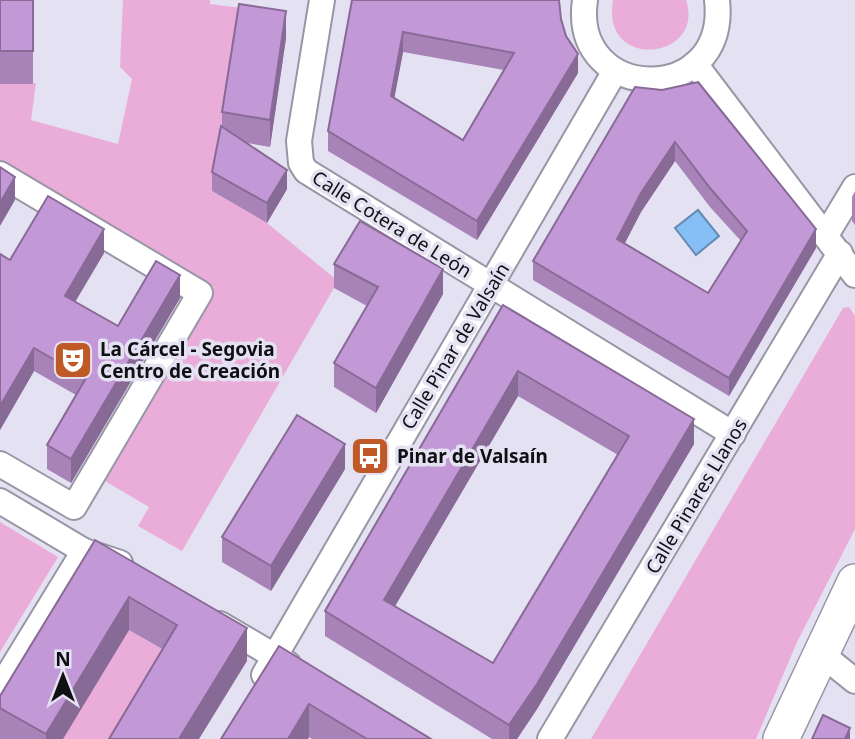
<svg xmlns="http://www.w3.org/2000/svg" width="855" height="739" viewBox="0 0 855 739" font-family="'Noto Sans',sans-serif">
<rect width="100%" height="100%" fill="#e4e1f2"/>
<g fill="#eaacd8">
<polygon points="123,0 210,0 210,4 242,8 212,191 267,223 338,281 182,551 138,526 149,507 105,481 214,287 0,161 0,84 36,83 31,120 118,144 132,79 120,67"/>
<path d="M613 0H686C706 60 600 72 613 0Z"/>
<polygon points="849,307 855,316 855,529 797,642 756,739 591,739 843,308"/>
<polygon points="0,522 58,557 0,652"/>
<polygon points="129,630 177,658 129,739 63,739"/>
</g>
<polygon fill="#86bff6" stroke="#638ab2" stroke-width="2" points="698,210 719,236 696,255 675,228"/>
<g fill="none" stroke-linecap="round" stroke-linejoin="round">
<g stroke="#9896a5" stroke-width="28">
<g id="street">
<polyline points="322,0 299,141 301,163 306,171 733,434"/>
<path d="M585 0C570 104 729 108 717 0"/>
<polyline points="695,64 855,275"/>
<polyline points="0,174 200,293 74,507 0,464"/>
<polyline points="826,235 855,187"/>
<polyline points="0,501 84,551 120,563"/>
<polyline points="220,624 288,664"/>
<polyline points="820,653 855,681"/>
<polyline points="264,675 615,71"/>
<polyline points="0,688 84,551"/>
<polyline points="550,739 840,253"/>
</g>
</g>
<g stroke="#9896a5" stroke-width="38">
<polyline id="secondary" points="781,739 855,582"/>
</g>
<use href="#street" stroke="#fff" stroke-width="24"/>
<use href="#secondary" stroke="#fff" stroke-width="35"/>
</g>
<g fill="#a883b8" fill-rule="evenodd">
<rect x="0" y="0" width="33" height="84"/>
<path d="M352 0 561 19 578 73 477 240 328 151V131ZM403 52 504 70 463 140 394 98Z"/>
<polygon points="286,38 270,147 247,143 287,189 267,223 212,191 212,172 222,126 222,112"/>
<path d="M635 87 816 248 729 396 533 280V261ZM675 161 710 207 741 241 708 293 625 243 641 212Z"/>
<polygon points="855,191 855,225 852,221 852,197"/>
<polygon points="104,253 75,302 118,326 180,298 71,483 47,469 47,445 76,395 34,371 0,430 0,254 10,260"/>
<polygon points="334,264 443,294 376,413 334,387 334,363 367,306 334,288"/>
<path d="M503 305 694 444 537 709 517 739H492L325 636V611ZM518 396 618 455 493 663 395 606Z"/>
<polygon points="345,469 271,591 222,562 222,537"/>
<polygon points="95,540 247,661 162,649 129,630 63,739 0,739 0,696"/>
<polygon points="279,646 431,739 312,739 309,737 308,739 221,739"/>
</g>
<g fill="#886a96">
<polygon points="286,11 286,38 270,147 270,120"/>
<polygon points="403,32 403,52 391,116 391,96"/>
<polygon points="578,54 578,73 477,240 477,221"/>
<polygon points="675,142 675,161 641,212 617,258 617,239 641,193"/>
<polygon points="287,170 287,189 267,223 267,203"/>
<polygon points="15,177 15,200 0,226 0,203"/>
<polygon points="104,229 104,253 65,319 65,296"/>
<polygon points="816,229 816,248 729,396 729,378"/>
<polygon points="443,269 443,294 376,413 376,388"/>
<polygon points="180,275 180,298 71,483 71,459"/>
<polygon points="34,348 34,371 0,430 0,406"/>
<polygon points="518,371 518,396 384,625 384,600"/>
<polygon points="694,419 694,444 537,709 517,739 509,739 509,725"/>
<polygon points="345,444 345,469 271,591 271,566"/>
<polygon points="129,597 129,630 63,739 46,739 46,734"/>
<polygon points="247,628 247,661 199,739 179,739"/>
<polygon points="309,704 309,737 308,739 288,739"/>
<polygon points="850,728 850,739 845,739"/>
</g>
<g fill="#c398d6" stroke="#886a96" stroke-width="2" fill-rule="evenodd">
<rect x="0" y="0" width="33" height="51"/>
<path d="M352 0H559L561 19 566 36 578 54 477 221 328 131ZM403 32 514 53 463 140 391 96Z"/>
<polygon points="239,4 286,11 270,120 222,112"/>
<path d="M698 82 816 229 729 378 533 261 635 87 662 90ZM675 142 710 188 747 231 708 293 617 239 641 193Z"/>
<polygon points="221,126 287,170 267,203 212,172"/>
<polygon points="0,167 15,177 0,203"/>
<polygon points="48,196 104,229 65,296 118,326 156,261 180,275 71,459 47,445 86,378 34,348 0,406 0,254 10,260"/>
<polygon points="360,221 443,269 376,388 334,363 378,287 334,264"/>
<path d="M503 305 694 419 537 684 509 725 325 611ZM518 371 629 436 493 663 384 600Z"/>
<polygon points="297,415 345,444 271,566 222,537"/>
<polygon points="95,540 247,628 179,739 109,739 177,625 129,597 46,734 0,708 0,696"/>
<polygon points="279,646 431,739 367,739 309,704 288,739 221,739"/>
<polygon points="823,715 850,728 845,739 812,739"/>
</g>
<defs>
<g id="theatre-square" transform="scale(2.0125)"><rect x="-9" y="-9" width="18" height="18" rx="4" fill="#bf5a27" stroke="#e4e1f2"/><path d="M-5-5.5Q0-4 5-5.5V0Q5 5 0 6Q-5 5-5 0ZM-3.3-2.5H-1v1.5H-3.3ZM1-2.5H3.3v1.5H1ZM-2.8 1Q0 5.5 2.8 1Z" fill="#fff"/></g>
<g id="bus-square" transform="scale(2.0125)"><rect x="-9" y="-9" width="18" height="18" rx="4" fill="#bf5a27" stroke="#e4e1f2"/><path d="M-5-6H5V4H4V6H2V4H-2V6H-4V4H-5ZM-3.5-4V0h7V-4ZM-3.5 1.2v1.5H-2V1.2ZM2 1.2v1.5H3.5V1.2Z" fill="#fff"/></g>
</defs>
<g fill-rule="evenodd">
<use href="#theatre-square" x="73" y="360"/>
<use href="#bus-square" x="370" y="456"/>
</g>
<g text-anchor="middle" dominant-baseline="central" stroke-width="7" stroke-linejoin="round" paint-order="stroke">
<g font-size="19" fill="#100f14" stroke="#e4e1f2">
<text transform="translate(392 224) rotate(32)">Calle Cotera de León</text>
<text transform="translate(455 346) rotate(-59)">Calle Pinar de Valsaín</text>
<text transform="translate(696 496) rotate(-59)">Calle Pinares Llanos</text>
</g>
<g font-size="19" font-weight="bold" fill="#100f14" stroke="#e4e1f2" text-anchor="start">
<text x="100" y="349">La Cárcel - Segovia<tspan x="100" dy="22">Centro de Creación</tspan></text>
<text x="397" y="456">Pinar de Valsaín</text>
</g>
</g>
<g transform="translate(63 676)" stroke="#e4e1f2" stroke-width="5" paint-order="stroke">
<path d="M0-5L12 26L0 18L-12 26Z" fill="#100f14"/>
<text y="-10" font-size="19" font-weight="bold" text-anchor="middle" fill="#100f14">N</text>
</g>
</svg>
